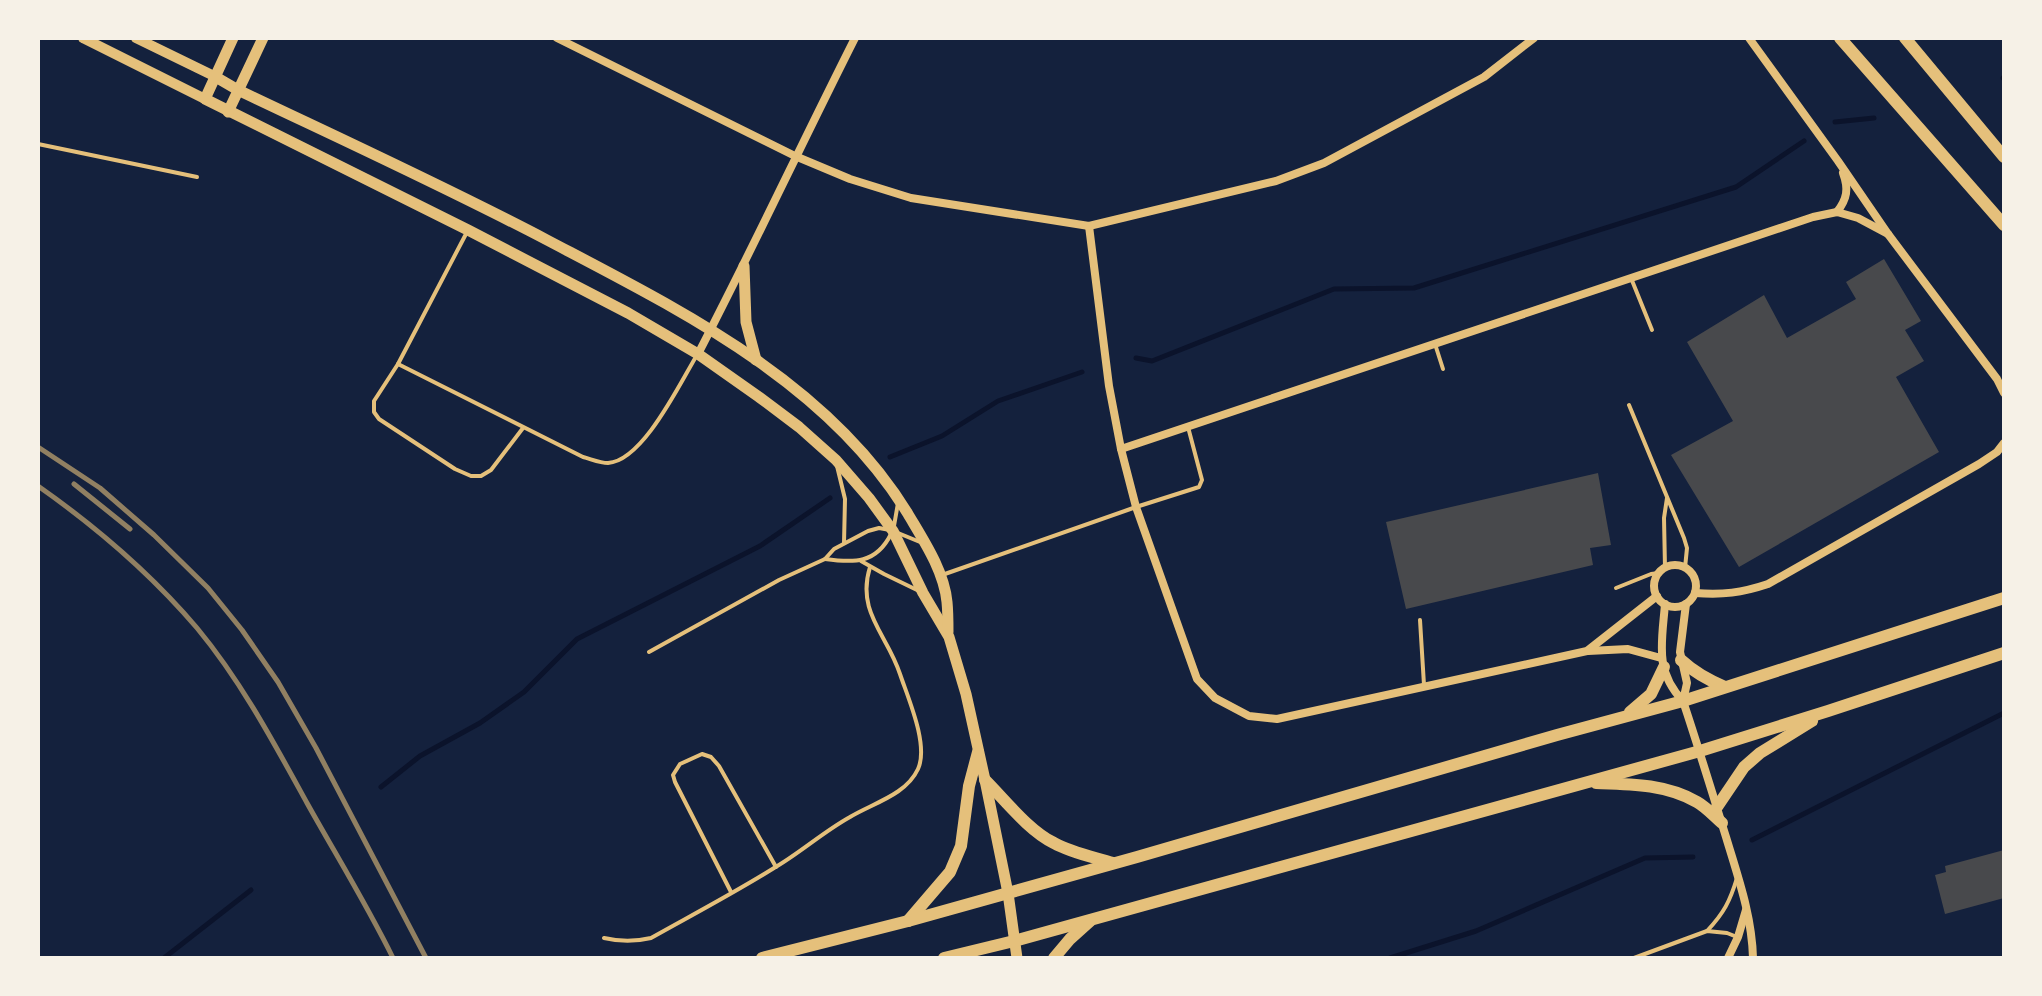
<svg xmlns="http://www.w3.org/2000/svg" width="2042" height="996" viewBox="0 0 2042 996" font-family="'Titillium Web',sans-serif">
<rect width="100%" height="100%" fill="#14213d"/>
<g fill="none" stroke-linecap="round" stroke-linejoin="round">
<g stroke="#0b132b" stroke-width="5">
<polyline points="2003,78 2004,77"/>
<polyline points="1835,122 1874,118"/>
<polyline points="1136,358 1152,361 1334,289 1414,288 1736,187 1804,141"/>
<polyline points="890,457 942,436 998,401 1082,372"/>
<polyline points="381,787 420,756 480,723 524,692 577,639 760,546 830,498"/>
<polyline points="1752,840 2004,713"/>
<polyline points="164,958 251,890"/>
<polyline points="1390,958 1476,931 1645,858 1693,857"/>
</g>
</g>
<g fill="#48494c">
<polygon points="1884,259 1921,321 1905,330 1924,361 1896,377 1939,452 1739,567 1671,455 1733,421 1687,342 1764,295 1787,338 1856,299 1846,282"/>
<polygon points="1598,473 1611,545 1590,548 1593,565 1406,609 1386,522"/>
<polygon points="2004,850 2004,898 1945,914 1935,875 1946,872 1945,866"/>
</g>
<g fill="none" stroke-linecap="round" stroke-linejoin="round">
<g stroke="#e5c07b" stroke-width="4">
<polyline points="38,144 197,177"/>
<polyline points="467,232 398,364 374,401 374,412 379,419 455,469 471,476 481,476 491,470 523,428"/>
<polyline points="1631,278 1652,330"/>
<polyline points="1435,344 1443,369"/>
<path d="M398 364 583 457C591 459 600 463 608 463 643 461 680 383 697 355"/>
<polyline points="1629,405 1684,538 1687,548 1685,568"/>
<polyline points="837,466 845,499 844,543"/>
<polyline points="894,526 898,503"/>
<polyline points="898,533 920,542"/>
<path d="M825 559C854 563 876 564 891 534"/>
<polyline points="861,561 884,574 917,590"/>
<polyline points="1665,568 1664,518 1667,498"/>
<polyline points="942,575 1136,507 1199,487 1202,480 1188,427"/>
<polyline points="1616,588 1651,574 1659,573"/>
<polyline points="1420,620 1424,685"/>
<polyline points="649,652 779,580 825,559 834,549 868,531 879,528 890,530"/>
<polyline points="731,892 675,782 673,775 680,764 702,754 711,757 719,766 776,867"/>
<path d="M1707 931C1724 913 1730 901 1737 878"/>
<path d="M604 938C621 942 634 942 651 938 692 915 734 893 774 868 800 853 823 832 850 817 873 803 906 795 918 769 929 745 908 698 900 674 887 634 856 612 870 567"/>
<polyline points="1634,958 1707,931 1727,933 1737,937"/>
</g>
<g stroke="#e5c07b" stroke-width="8">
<polyline points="557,38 795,156 850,179 911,198 1089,226 1276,181 1324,163 1484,77 1534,38"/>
<polyline points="1749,38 1838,161 1888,234 1997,379 2004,393"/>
<path d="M1837 212C1847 199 1849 189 1843 173"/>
<polyline points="1089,226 1109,386 1121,449 1136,507 1197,679 1215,698 1249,716 1277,719 1587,651 1657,596"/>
<path d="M698 354C752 250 802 143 855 38"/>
<polyline points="1121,449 1813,217 1837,212 1858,218 1888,234"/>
<circle cx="1675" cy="586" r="21"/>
<path d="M1695 593C1723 595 1741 593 1768 584L1979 464 1997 452 2004 443"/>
<path d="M1665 604C1662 642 1654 671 1683 701 1698 746 1712 792 1726 837 1738 877 1752 916 1753 958"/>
<polyline points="1588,651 1628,649 1661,658"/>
<polyline points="1683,701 1687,683 1680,652 1686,604"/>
<polyline points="1728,958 1738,937 1746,910"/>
</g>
<g stroke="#e5c07b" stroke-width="10">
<polyline points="83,38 205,99"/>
<polyline points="136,38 214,76"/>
</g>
<g stroke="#e5c07b" stroke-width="11">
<polyline points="233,38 205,99 468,230 628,313 698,354 759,397 799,427 836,460 869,498 893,531 923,593 949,637 966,694 985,780 1008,893 1017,958"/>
<path d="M214 76 238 90C341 139 446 187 547 240 680 310 828 382 908 514 924 541 944 571 947 602 948 612 948 622 948 632"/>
<polyline points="228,112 263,38"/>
<polyline points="744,266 746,322 756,360"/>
</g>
<g stroke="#e5c07b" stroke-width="12">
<polyline points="1840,38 2004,225"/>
<polyline points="1905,38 2004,157"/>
<path d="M1681 660C1695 673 1708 680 1725 687"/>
<polyline points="1630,712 1651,694 1664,667"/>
<path d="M985 780C1005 800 1029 831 1054 843 1072 853 1094 857 1113 863"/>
<path d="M1596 783C1630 784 1666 784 1697 802 1706 807 1714 816 1722 823"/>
<polyline points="1717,807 1744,767 1760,753 1812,721"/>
<polyline points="908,921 950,872 961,846 969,786 978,752"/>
<polyline points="762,958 908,921 1137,857 1557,735 1683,701 2004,598"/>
<polyline points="944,958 1014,941 1700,751 1828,711 2004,653"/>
<polyline points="1054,958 1070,939 1090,921"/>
</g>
<g stroke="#918062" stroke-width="5">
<polyline points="38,447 100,488 154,535 208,588 242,630 278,682 316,748 426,958"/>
<polyline points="74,484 130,529"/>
<path d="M38 486C95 526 151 574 197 628 241 681 274 743 307 803 336 855 367 905 393 958"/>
</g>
</g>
<rect width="2042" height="996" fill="none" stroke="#f6f1e7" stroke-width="80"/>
</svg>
